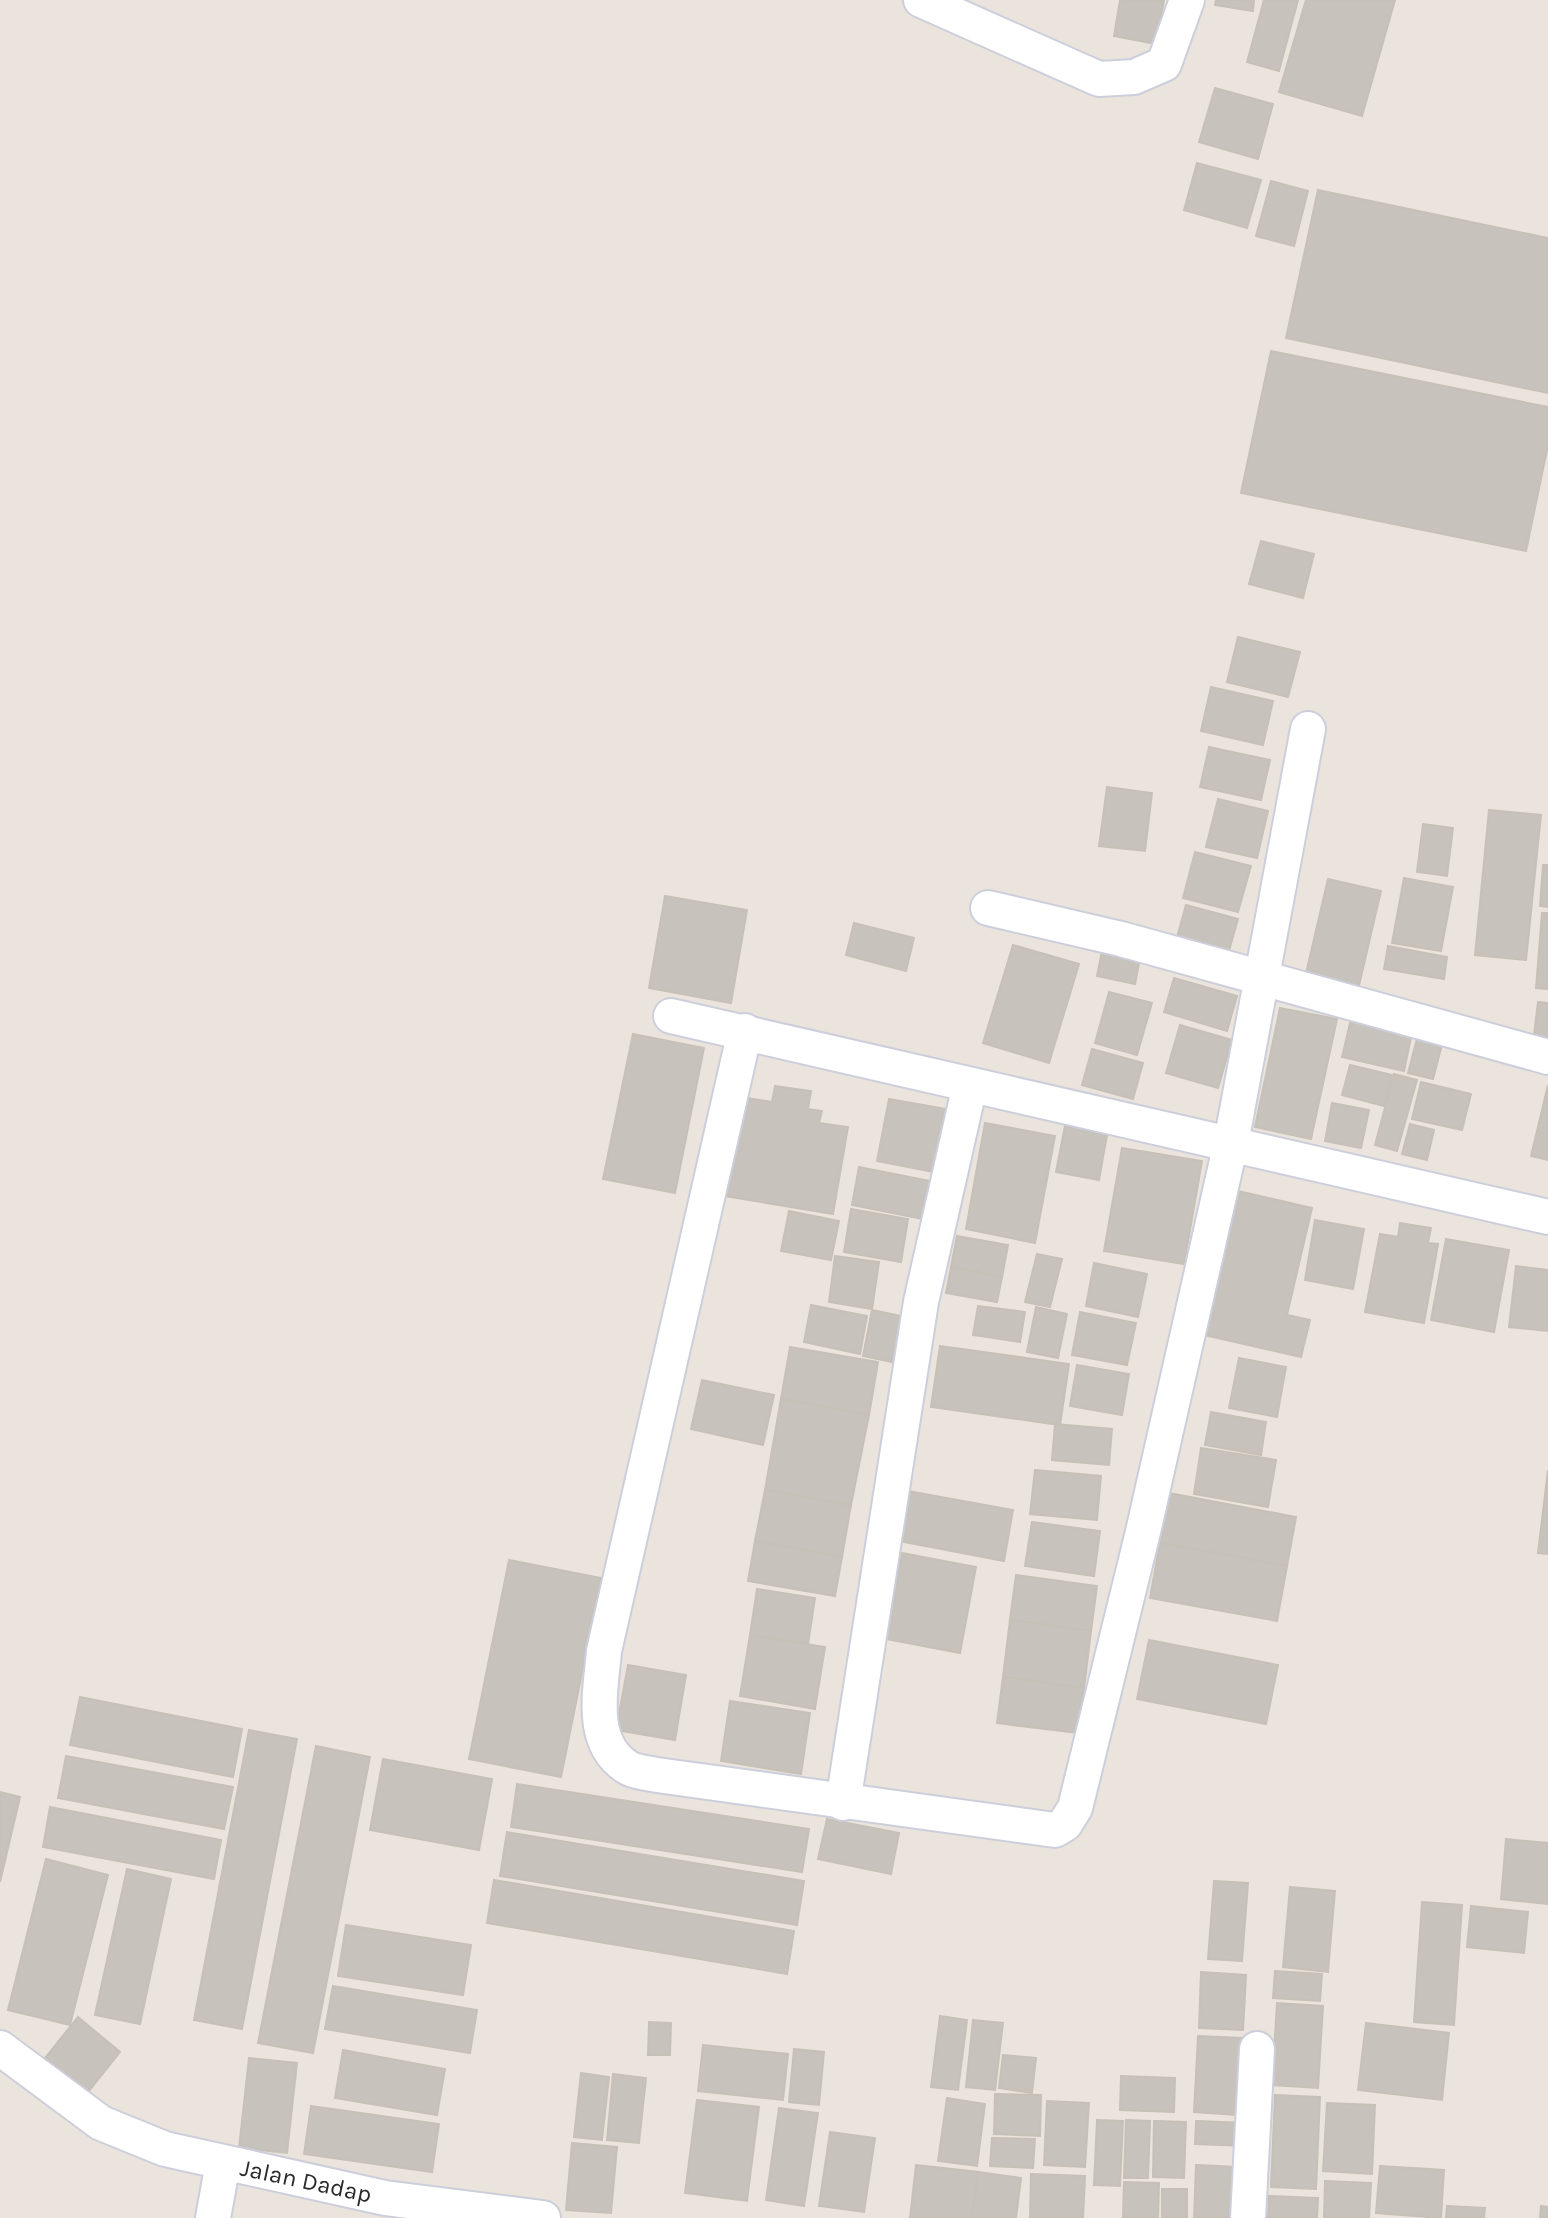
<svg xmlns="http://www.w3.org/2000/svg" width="1548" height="2218" viewBox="0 0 1548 2218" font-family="Karla,sans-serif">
<rect width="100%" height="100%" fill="#ebe4dd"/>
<g fill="#c7c2bc" stroke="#c6c0b7" stroke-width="2">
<polygon points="1120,0 1164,0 1156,44 1114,36"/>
<polygon points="1216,0 1254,0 1253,11 1215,5"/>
<polygon points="1264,0 1298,0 1279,71 1247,62"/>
<polygon points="1306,0 1395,0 1362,116 1279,92"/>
<polygon points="1215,88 1273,104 1258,159 1199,142"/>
<polygon points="1197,163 1261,180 1247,228 1184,210"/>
<polygon points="1271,181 1308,191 1294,246 1256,236"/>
<polygon points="1318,190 1548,238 1548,393 1286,338"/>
<polygon points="1271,351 1548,407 1548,445 1526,551 1241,493"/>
<polygon points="1261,541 1314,554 1303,598 1249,584"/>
<polygon points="1238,637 1300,652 1288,697 1227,682"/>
<polygon points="1211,687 1273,701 1263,745 1201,731"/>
<polygon points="1209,747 1270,760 1261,800 1200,787"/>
<polygon points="1107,787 1152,793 1145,851 1099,846"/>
<polygon points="1218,799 1268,811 1257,858 1206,847"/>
<polygon points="1489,810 1541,815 1526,960 1475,955"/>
<polygon points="1423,824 1453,828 1447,876 1417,872"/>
<polygon points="1195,852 1251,866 1238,912 1183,898"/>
<polygon points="1543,865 1548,865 1548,907 1540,906"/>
<polygon points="1404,878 1453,887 1441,951 1392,943"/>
<polygon points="1328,879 1381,891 1357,994 1304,982"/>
<polygon points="665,896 747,910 731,1003 649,988"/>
<polygon points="1186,905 1238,919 1226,961 1174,948"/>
<polygon points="1542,913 1548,913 1548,989 1536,988"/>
<polygon points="854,923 914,938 906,971 846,955"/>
<polygon points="1013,945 1079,964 1049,1063 983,1043"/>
<polygon points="1103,946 1141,953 1135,984 1097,976"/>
<polygon points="1388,946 1447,957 1444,979 1384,969"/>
<polygon points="1174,978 1237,996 1227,1031 1164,1012"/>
<polygon points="1109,992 1152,1003 1137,1055 1095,1043"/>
<polygon points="1538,1002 1548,1003 1548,1044 1533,1043"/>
<polygon points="1280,1008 1337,1019 1311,1139 1255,1127"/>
<polygon points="1352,1015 1413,1028 1404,1071 1342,1057"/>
<polygon points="1180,1025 1232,1040 1218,1088 1166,1073"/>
<polygon points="1419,1031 1444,1037 1433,1079 1408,1073"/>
<polygon points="633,1034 704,1048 675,1193 603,1179"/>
<polygon points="1092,1049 1143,1063 1133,1099 1082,1085"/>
<polygon points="1350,1065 1392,1075 1384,1106 1342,1095"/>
<polygon points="1394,1074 1417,1080 1397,1151 1375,1145"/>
<polygon points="1421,1082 1471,1094 1462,1130 1412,1119"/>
<polygon points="1548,1085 1548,1160 1531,1156"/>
<polygon points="775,1086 811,1091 808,1109 822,1111 819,1123 848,1127 833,1214 724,1196 741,1097 772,1102"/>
<polygon points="889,1099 946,1109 934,1172 877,1161"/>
<polygon points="1332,1103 1369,1110 1361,1148 1325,1141"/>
<polygon points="985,1123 1055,1136 1035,1243 966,1229"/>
<polygon points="1410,1124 1434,1130 1427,1160 1402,1154"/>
<polygon points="1065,1126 1107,1135 1099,1180 1056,1172"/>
<polygon points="1122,1148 1202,1161 1184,1264 1104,1251"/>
<polygon points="859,1167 930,1181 923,1219 852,1205"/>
<polygon points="1238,1191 1312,1208 1287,1315 1310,1320 1301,1357 1204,1335"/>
<polygon points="851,1209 908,1219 901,1262 844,1252"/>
<polygon points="789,1211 839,1221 831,1260 781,1251"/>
<polygon points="1315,1220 1364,1229 1353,1289 1305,1280"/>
<polygon points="1400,1223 1431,1228 1428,1243 1438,1244 1424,1323 1365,1312 1380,1234 1398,1237"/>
<polygon points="957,1236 1008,1245 1002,1277 951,1267"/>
<polygon points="1446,1239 1509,1250 1494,1332 1431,1320"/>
<polygon points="1037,1254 1062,1259 1050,1307 1025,1302"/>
<polygon points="835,1256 879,1262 872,1309 829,1302"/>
<polygon points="1094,1263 1147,1274 1138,1317 1086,1306"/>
<polygon points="1516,1266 1548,1270 1548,1331 1509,1327"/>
<polygon points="951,1267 1002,1277 997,1302 946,1293"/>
<polygon points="811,1305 867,1316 860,1354 804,1342"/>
<polygon points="978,1306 1025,1312 1020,1342 973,1335"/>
<polygon points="1036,1307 1067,1314 1058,1358 1027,1352"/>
<polygon points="872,1310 906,1317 897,1363 863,1356"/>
<polygon points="1080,1312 1136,1323 1127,1365 1072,1355"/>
<polygon points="940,1346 1069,1364 1060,1425 931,1407"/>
<polygon points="790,1347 878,1362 869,1415 781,1399"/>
<polygon points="1239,1358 1286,1367 1277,1417 1229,1408"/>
<polygon points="1077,1365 1129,1374 1122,1415 1070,1406"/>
<polygon points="702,1380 774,1395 763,1445 691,1429"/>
<polygon points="781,1399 869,1415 851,1505 765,1490"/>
<polygon points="1211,1412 1266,1422 1261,1455 1205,1445"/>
<polygon points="1055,1424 1112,1429 1109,1465 1052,1460"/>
<polygon points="1201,1448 1276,1460 1268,1507 1194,1494"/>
<polygon points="1035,1470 1101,1476 1097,1520 1030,1514"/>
<polygon points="1548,1470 1548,1554 1538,1553"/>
<polygon points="765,1490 851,1505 842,1557 755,1541"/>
<polygon points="908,1491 1013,1510 1004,1561 899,1541"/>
<polygon points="1169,1493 1296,1517 1287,1566 1160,1543"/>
<polygon points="1032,1522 1100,1531 1094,1576 1025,1566"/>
<polygon points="755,1541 842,1557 835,1596 748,1581"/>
<polygon points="1160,1543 1287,1566 1277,1621 1150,1598"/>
<polygon points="902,1553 976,1567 960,1653 886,1639"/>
<polygon points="509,1560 601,1578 561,1777 469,1759"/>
<polygon points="1016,1575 1097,1586 1091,1631 1010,1620"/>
<polygon points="757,1589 815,1598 808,1644 750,1635"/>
<polygon points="1010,1620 1091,1631 1084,1688 1003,1677"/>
<polygon points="750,1635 825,1647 815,1709 740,1696"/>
<polygon points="1149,1640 1278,1665 1266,1724 1137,1699"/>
<polygon points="628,1665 686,1675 675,1740 616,1730"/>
<polygon points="1003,1677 1084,1688 1077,1733 997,1723"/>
<polygon points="80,1697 242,1729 233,1777 70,1745"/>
<polygon points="730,1701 810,1713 801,1774 721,1761"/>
<polygon points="249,1730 297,1739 242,2029 194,2020"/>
<polygon points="316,1746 370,1757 313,2053 258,2043"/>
<polygon points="66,1756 233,1787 224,1829 58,1798"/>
<polygon points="383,1759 492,1779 479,1850 370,1830"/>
<polygon points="517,1784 809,1829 802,1872 511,1827"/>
<polygon points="0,1792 20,1797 0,1882"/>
<polygon points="50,1807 221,1840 214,1879 43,1847"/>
<polygon points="827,1819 899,1833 891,1874 818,1859"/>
<polygon points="507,1832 804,1881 797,1925 500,1876"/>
<polygon points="1506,1839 1548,1843 1548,1904 1501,1899"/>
<polygon points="46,1859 108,1875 70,2025 8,2010"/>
<polygon points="127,1869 171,1879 140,2024 95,2015"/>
<polygon points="494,1880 794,1931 787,1974 487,1923"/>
<polygon points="1214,1881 1248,1883 1242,1961 1208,1959"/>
<polygon points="1290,1887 1335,1891 1328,1972 1283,1967"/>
<polygon points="1422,1902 1462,1905 1454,2025 1414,2022"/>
<polygon points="1471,1906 1528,1912 1524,1953 1467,1947"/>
<polygon points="346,1925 471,1945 463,1995 338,1976"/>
<polygon points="1275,1971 1322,1974 1320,2001 1273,1998"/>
<polygon points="1201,1972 1246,1975 1243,2030 1199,2028"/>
<polygon points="333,1986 477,2010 470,2053 325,2029"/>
<polygon points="1277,2003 1323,2006 1318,2088 1272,2085"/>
<polygon points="940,2016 967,2020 958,2090 931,2087"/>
<polygon points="78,2017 120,2052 88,2092 45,2058"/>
<polygon points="973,2020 1003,2023 995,2090 966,2087"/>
<polygon points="649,2022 671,2023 670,2055 648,2055"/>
<polygon points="1366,2023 1449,2033 1442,2100 1358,2090"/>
<polygon points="1198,2036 1241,2038 1236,2115 1194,2112"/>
<polygon points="703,2045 788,2054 783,2100 698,2091"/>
<polygon points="794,2049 824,2052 819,2105 789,2102"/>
<polygon points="343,2050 445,2069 437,2115 335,2098"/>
<polygon points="1003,2055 1036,2058 1032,2093 999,2088"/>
<polygon points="249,2058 297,2063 287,2153 239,2148"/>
<polygon points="581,2073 609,2077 602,2140 574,2137"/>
<polygon points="613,2074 646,2078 639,2143 607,2140"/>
<polygon points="1121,2076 1175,2078 1174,2112 1120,2110"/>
<polygon points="995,2094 1041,2095 1040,2136 994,2134"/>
<polygon points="1275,2095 1320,2097 1316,2189 1271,2187"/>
<polygon points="947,2098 985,2104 977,2166 938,2161"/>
<polygon points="697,2100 759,2107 747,2201 685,2193"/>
<polygon points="1047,2101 1089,2103 1085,2167 1044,2165"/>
<polygon points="1327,2103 1375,2105 1372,2174 1323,2171"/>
<polygon points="311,2106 439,2124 432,2172 304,2154"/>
<polygon points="779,2108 818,2113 804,2206 766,2200"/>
<polygon points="1097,2120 1123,2121 1120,2186 1094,2185"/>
<polygon points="1126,2120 1150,2121 1148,2178 1124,2178"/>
<polygon points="1154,2121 1186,2122 1184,2178 1153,2177"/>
<polygon points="1196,2121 1247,2123 1246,2146 1195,2144"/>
<polygon points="830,2132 875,2138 864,2212 819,2206"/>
<polygon points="992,2138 1035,2139 1033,2168 990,2166"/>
<polygon points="572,2143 617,2147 611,2213 566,2210"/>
<polygon points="916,2165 978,2172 972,2218 910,2218"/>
<polygon points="1196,2165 1239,2167 1236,2218 1194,2218"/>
<polygon points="1380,2166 1444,2170 1441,2218 1376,2213"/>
<polygon points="978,2172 1021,2178 1016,2218 972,2218"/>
<polygon points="1031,2174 1085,2176 1083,2218 1030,2218"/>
<polygon points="1325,2181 1371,2183 1369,2218 1324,2218"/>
<polygon points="1124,2182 1159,2183 1158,2218 1123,2218"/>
<rect x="1162" y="2189" width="25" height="29"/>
<polygon points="1269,2196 1318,2198 1317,2218 1268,2218"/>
<polygon points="1447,2206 1485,2208 1484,2218 1446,2218"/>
<polygon points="1541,2206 1548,2207 1548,2218 1540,2218"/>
</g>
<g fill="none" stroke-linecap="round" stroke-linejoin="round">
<g stroke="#cccfdb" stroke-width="38">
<g id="street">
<polyline points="921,0 1099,79 1134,77 1164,64 1187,0"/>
<polyline points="988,908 1121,939 1548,1057"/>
<polyline points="671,1016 1548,1217"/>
<path d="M745 1031 604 1651C601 1689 588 1742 627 1767 634 1772 648 1773 657 1775L1055 1830 1065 1824 1075 1808 1143 1532 1231 1143 1308 729"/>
<polyline points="843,1803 921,1302 970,1085"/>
<polyline points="0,2048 101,2123 165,2149 385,2198 543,2218"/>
<polyline points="213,2218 223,2163"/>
<polyline points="1248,2218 1257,2049"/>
</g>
</g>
<use href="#street" stroke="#fff" stroke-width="34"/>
</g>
<g text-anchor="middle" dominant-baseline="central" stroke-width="6" stroke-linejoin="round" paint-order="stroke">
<g font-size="24" fill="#2a2a2a" stroke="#fff">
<text transform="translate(306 2181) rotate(12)">Jalan Dadap</text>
</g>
</g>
</svg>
